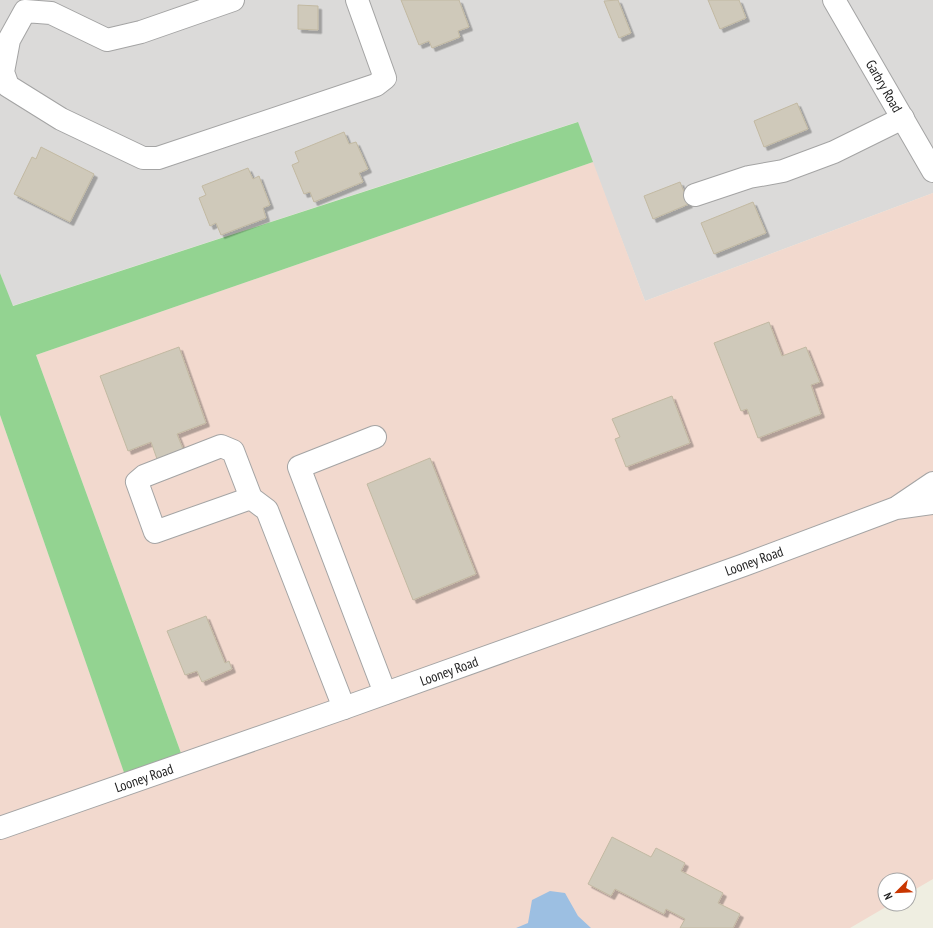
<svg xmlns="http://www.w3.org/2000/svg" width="933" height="928" viewBox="0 0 933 928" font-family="'PT Sans Narrow',sans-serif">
<defs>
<filter id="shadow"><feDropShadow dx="3.5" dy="3.5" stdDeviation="0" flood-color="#0004"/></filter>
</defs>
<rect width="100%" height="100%" fill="#efeee1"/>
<polygon fill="#dbdad9" points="0,0 933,0 933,193 645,301 577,122 12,306 0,273"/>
<polygon fill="#f2d9ce" points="593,162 645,301 933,193 933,879 909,893 909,880 885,880 885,904 891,904 850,928 0,928 0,415 128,783 185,764 36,355"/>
<polygon fill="#93d391" points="578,122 593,162 36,355 185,764 128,784 0,415 0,273 13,306"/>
<polygon fill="#9cbfe2" points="550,891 565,893 578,916 591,928 516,928 528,923 532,900"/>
<g fill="#cfc9ba" stroke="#c2b9a2" filter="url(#shadow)">
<polygon points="401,0 459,0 469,27 458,31 460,37 432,48 429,41 419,45"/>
<polygon points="618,0 631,33 619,38 604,1"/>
<polygon points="708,0 739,0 746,18 720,29"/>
<polygon points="298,5 318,6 318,30 298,29"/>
<polygon points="797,103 808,129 764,147 754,121"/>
<polygon points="344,132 349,144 356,142 368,169 359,173 363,182 314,202 310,192 304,194 292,165 299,162 295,152"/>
<polygon points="41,147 94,174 70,222 14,194 32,157 36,159"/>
<polygon points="248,168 253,179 259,176 270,205 263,208 266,218 221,235 216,223 210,226 199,198 206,195 202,186"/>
<polygon points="680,182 689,204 653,219 644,196"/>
<polygon points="753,202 766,233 714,254 701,223"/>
<polygon points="769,322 782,356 806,347 820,382 811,385 821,414 758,438 747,409 741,411 714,343"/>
<polygon points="179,347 206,423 177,434 183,449 157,459 151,442 128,451 100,376"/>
<polygon points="672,396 690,443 626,467 615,439 620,437 612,419"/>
<polygon points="430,458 476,574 413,600 367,484"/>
<polygon points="206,616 225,663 229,661 232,669 202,682 197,671 185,675 167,631"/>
<polygon points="612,837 651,857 656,848 685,863 681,871 723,893 718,903 740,914 733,928 680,928 685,919 666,909 664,914 615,889 611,896 588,884"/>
</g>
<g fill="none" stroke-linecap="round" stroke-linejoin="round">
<g stroke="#a4a4a4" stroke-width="24">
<g id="minor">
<polyline points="233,0 141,32 107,40 51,13 25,11 9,40 3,72 8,86 61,119 143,158 158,158 376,85 385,78 357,0"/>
<polyline points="834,0 933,171"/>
<polyline points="695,195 749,177 783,171 834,152 903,118"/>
<polyline points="375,437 299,467 385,693"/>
<polyline points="251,498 233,451 221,446 144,476 137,482 155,532 251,498 267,510 344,708"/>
<polyline points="899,506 933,483"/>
<polyline points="0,828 344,708 744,565 896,508 933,503"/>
</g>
</g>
<use href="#minor" stroke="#fff" stroke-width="22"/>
</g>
<g text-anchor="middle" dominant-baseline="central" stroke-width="4" stroke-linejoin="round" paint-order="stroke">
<g font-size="14" fill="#1d1d1d" stroke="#fff">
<text transform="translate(884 86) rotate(60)">Garbry Road</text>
<text transform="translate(754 561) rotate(-20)">Looney Road</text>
<text transform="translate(449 671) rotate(-20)">Looney Road</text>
<text transform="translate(144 778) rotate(-19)">Looney Road</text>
</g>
</g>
<g transform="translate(897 892) rotate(246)"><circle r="19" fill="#ffffff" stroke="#a5a5a5"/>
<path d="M0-3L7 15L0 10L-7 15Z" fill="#c93600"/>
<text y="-6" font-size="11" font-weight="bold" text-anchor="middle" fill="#1d1d1d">N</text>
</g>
</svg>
